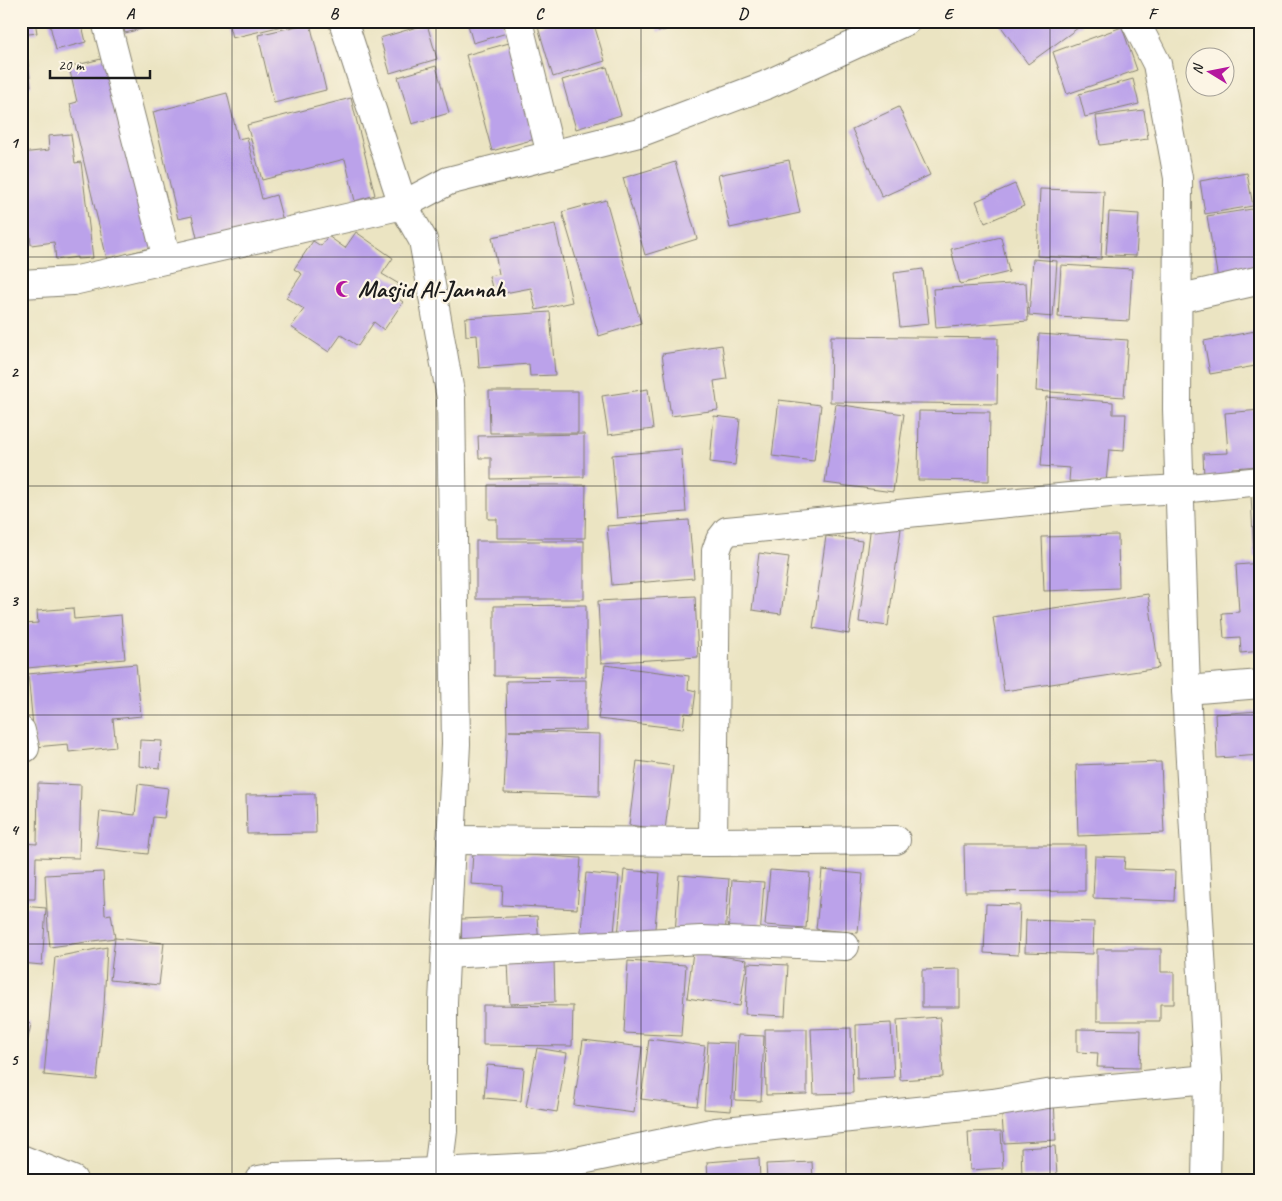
<svg xmlns="http://www.w3.org/2000/svg" width="1282" height="1201" viewBox="0 0 1282 1201" font-family="Caveat,sans-serif">
<rect width="100%" height="100%" fill="#fcf5e5"/>
<filter id="ink" filterUnits="userSpaceOnUse"><feTurbulence type="fractalNoise" baseFrequency=".02" numOctaves="2"/><feDisplacementMap in="SourceGraphic" scale="10" xChannelSelector="R" yChannelSelector="G"/><feConvolveMatrix kernelMatrix="1 2 1 2 8 2 1 2 1" color-interpolation-filters="sRGB"/></filter>
<filter id="wash" filterUnits="userSpaceOnUse"><feTurbulence type="fractalNoise" baseFrequency=".0096" numOctaves="4" result="noise"/><feDisplacementMap in="SourceGraphic" scale="20" xChannelSelector="R" yChannelSelector="G"/><feGaussianBlur stdDeviation="1.12" result="paint"/><feColorMatrix in="noise" values="0 0 0 0 0 0 0 0 0 0 0 0 0 0 0 0 0 1.4 0 .05"/><feComposite in="paint" operator="in"/></filter>
<g filter="url(#wash)">
<rect width="100%" height="100%" fill="#ebe4c2"/>
<g id="blocks">
<g fill="#bba2ea">
<polygon points="21,21 35,21 37,33 21,35"/>
<polygon points="49,21 81,21 86,42 56,50"/>
<polygon points="122,21 169,21 169,22 125,33"/>
<polygon points="228,21 299,21 299,22 232,38"/>
<polygon points="467,21 503,21 507,33 473,43"/>
<polygon points="558,21 593,21 605,61 553,77 538,27"/>
<polygon points="655,21 693,21 693,22 658,32"/>
<polygon points="997,21 1080,21 1082,25 1028,64"/>
<polygon points="310,23 326,90 274,103 258,35"/>
<polygon points="427,24 437,59 390,73 380,38"/>
<polygon points="1122,27 1137,70 1067,94 1053,52"/>
<polygon points="25,39 31,86 21,87 21,40"/>
<polygon points="509,43 535,139 492,151 466,55"/>
<polygon points="109,57 154,247 107,259 70,104 77,102 69,67"/>
<polygon points="436,66 449,113 412,124 398,77"/>
<polygon points="607,67 621,115 576,129 562,80"/>
<polygon points="1133,79 1139,104 1085,117 1079,94"/>
<polygon points="227,93 238,139 247,137 262,199 276,195 283,221 198,242 192,216 178,219 153,112"/>
<polygon points="351,98 375,195 355,201 345,159 262,180 247,125"/>
<polygon points="899,107 930,175 882,197 852,129"/>
<polygon points="1144,110 1148,139 1100,145 1096,116"/>
<polygon points="71,134 75,163 81,162 93,258 77,259 77,257 56,260 54,242 31,245 28,218 21,219 21,153 49,150 48,136"/>
<polygon points="789,160 800,213 730,228 718,175"/>
<polygon points="675,162 697,239 645,255 623,178"/>
<polygon points="1247,173 1253,206 1205,214 1200,181"/>
<polygon points="1015,184 1024,206 985,223 976,201"/>
<polygon points="1040,189 1104,191 1101,259 1037,256"/>
<polygon points="606,200 641,323 599,336 562,212"/>
<polygon points="1252,209 1261,261 1261,272 1218,279 1207,216"/>
<polygon points="1109,212 1139,214 1136,256 1106,255"/>
<polygon points="555,224 572,302 536,310 531,288 494,295 489,276 499,274 492,237"/>
<polygon points="356,232 393,258 382,274 399,284 392,294 403,302 384,330 374,322 358,346 341,335 329,352 291,327 304,309 286,298 302,274 294,269 313,241 321,246 328,236 345,248"/>
<polygon points="1001,237 1009,272 960,284 951,249"/>
<polygon points="1033,259 1057,261 1053,317 1029,315"/>
<polygon points="1061,265 1132,269 1129,321 1058,317"/>
<polygon points="923,269 929,324 900,327 894,273"/>
<polygon points="1026,283 1028,321 936,328 933,289"/>
<polygon points="550,312 555,375 530,376 529,364 479,368 477,335 466,336 465,318"/>
<polygon points="1260,330 1261,365 1210,374 1204,341"/>
<polygon points="1039,334 1128,340 1124,397 1036,391"/>
<polygon points="831,336 998,338 997,404 830,402"/>
<polygon points="722,345 727,379 714,381 718,410 671,416 662,354"/>
<polygon points="648,389 653,429 608,435 602,396"/>
<polygon points="489,391 578,391 578,433 490,433"/>
<polygon points="1046,397 1113,402 1113,414 1126,414 1124,451 1109,450 1106,483 1069,481 1070,468 1041,466"/>
<polygon points="779,400 821,405 814,461 772,456"/>
<polygon points="836,404 904,414 893,492 825,483"/>
<polygon points="1261,410 1261,466 1232,468 1233,475 1204,477 1203,454 1228,453 1225,413"/>
<polygon points="919,411 990,412 989,481 918,480"/>
<polygon points="714,416 740,419 735,465 710,462"/>
<polygon points="584,434 584,477 491,479 491,458 479,458 478,436"/>
<polygon points="681,449 686,512 617,518 612,455"/>
<polygon points="488,485 586,485 585,538 497,538 497,519 488,519"/>
<polygon points="1251,494 1261,494 1261,557 1254,557"/>
<polygon points="689,520 694,578 612,585 607,526"/>
<polygon points="871,524 901,529 888,626 859,622"/>
<polygon points="1118,535 1119,588 1044,591 1042,537"/>
<polygon points="826,536 862,541 849,634 813,628"/>
<rect x="476" y="541" width="108" height="58"/>
<polygon points="759,553 789,557 781,614 752,610"/>
<polygon points="1261,563 1261,651 1241,653 1240,637 1224,638 1222,613 1239,612 1236,565"/>
<polygon points="1148,594 1159,668 1004,691 993,617"/>
<polygon points="695,596 698,657 601,663 598,601"/>
<polygon points="586,605 586,677 494,676 494,606"/>
<polygon points="73,608 74,619 121,615 125,659 27,668 23,624 38,623 37,611"/>
<polygon points="136,664 141,716 113,719 116,747 69,752 68,744 35,747 28,674"/>
<polygon points="605,665 689,676 688,689 696,691 693,714 685,713 683,729 598,719"/>
<polygon points="586,680 586,730 509,731 600,734 599,796 504,793 507,731 506,681"/>
<polygon points="1261,711 1261,755 1217,758 1215,714"/>
<polygon points="140,740 162,741 160,768 139,766"/>
<polygon points="637,761 673,766 665,830 629,825"/>
<polygon points="1161,762 1164,833 1078,836 1076,765"/>
<polygon points="38,783 81,785 79,858 36,857 35,899 21,899 21,843 37,844"/>
<polygon points="138,784 168,788 164,818 153,817 148,854 96,848 100,811 135,815"/>
<polygon points="315,794 316,833 247,834 246,795"/>
<polygon points="1261,829 1261,870 1259,870 1257,830"/>
<polygon points="964,845 1085,845 1085,891 965,892"/>
<polygon points="473,852 581,858 577,909 502,905 503,886 471,884"/>
<polygon points="1095,856 1125,857 1124,869 1175,871 1174,901 1093,898"/>
<polygon points="624,870 660,873 654,939 618,936"/>
<polygon points="770,870 810,873 806,928 765,925"/>
<polygon points="822,870 863,874 858,933 816,929"/>
<polygon points="103,872 105,915 111,914 115,938 50,947 48,928 45,875"/>
<polygon points="586,873 619,876 613,945 580,942"/>
<polygon points="679,875 729,879 725,937 675,934"/>
<polygon points="732,880 764,882 760,937 728,935"/>
<polygon points="986,904 1020,905 1018,955 984,953"/>
<polygon points="21,906 46,908 42,965 21,963"/>
<polygon points="537,916 539,947 462,950 461,919"/>
<polygon points="1026,920 1094,922 1093,954 1025,952"/>
<polygon points="115,938 164,943 159,985 110,980"/>
<polygon points="107,947 104,1006 97,1080 44,1075 55,957"/>
<polygon points="1097,949 1161,949 1161,972 1174,972 1174,1004 1160,1004 1160,1021 1097,1021"/>
<polygon points="693,952 747,960 740,1006 687,998"/>
<polygon points="554,961 555,1002 510,1004 508,962"/>
<polygon points="628,961 686,965 681,1036 624,1033"/>
<polygon points="748,963 788,965 785,1016 745,1014"/>
<polygon points="960,969 960,1007 922,1007 922,970"/>
<polygon points="483,1005 573,1006 572,1046 483,1045"/>
<polygon points="940,1017 943,1077 900,1080 897,1020"/>
<polygon points="21,1022 31,1024 22,1067 21,1067"/>
<polygon points="891,1023 894,1077 857,1079 856,1025"/>
<polygon points="851,1028 853,1093 814,1094 811,1029"/>
<polygon points="765,1029 807,1029 807,1094 766,1095"/>
<polygon points="1077,1029 1141,1030 1140,1068 1097,1067 1098,1053 1077,1052"/>
<polygon points="738,1035 764,1036 761,1101 735,1100"/>
<polygon points="649,1039 705,1046 697,1106 641,1099"/>
<polygon points="583,1040 642,1047 634,1113 574,1105"/>
<polygon points="708,1042 735,1043 731,1111 704,1109"/>
<polygon points="537,1048 567,1053 557,1112 526,1107"/>
<polygon points="487,1065 524,1068 521,1101 484,1098"/>
<polygon points="1054,1100 1056,1140 1004,1143 1001,1103"/>
<polygon points="1001,1131 1003,1168 970,1170 968,1132"/>
<polygon points="1055,1146 1057,1175 1022,1177 1021,1148"/>
<polygon points="759,1158 760,1180 708,1180 707,1162"/>
<polygon points="812,1162 813,1180 767,1180 766,1164"/>
<polygon points="942,1175 943,1180 895,1180 895,1177"/>
</g>
</g>
</g>
<g filter="url(#ink)">
<use href="#blocks" fill-opacity="0" stroke="#84806f" stroke-width="1"/>
<g fill="none" stroke-linecap="round" stroke-linejoin="round">
<g stroke="#84806f" stroke-width="30">
<g id="minor">
<polyline points="106,21 167,259"/>
<polyline points="343,21 403,205 448,181 639,133 766,85 906,21"/>
<polyline points="518,21 551,155"/>
<polyline points="1135,21 1157,64 1178,178 1177,409 1186,690 1208,1079 1206,1180"/>
<polyline points="21,284 73,281 403,205 423,240 451,398 456,744 443,1002 443,1131 438,1172"/>
<polyline points="1177,299 1261,280"/>
<polyline points="1186,690 1261,684"/>
<polyline points="21,731 25,748"/>
<polyline points="451,840 713,842 896,840"/>
<polyline points="713,842 716,551 720,540 727,531 1110,493 1180,489 1261,481"/>
<polyline points="446,954 701,940 845,946"/>
<polyline points="21,1159 73,1180"/>
<polyline points="259,1180 275,1177 438,1172 553,1166 716,1132 993,1103 1047,1094 1208,1079"/>
</g>
</g>
<use href="#minor" stroke="#fff" stroke-width="28"/>
</g>
</g>
<path fill="none" stroke="#1c1c1c" stroke-width="1" stroke-opacity="0.55" d="M232 21V1180M436 21V1180M641 21V1180M846 21V1180M1050 21V1180M21 257H1261M21 486H1261M21 715H1261M21 944H1261"/>
<defs>
<g id="mosque-bare" transform="scale(1.35)"><path d="M3.5-4.9A6 6 0 1 0 3.5 4.9A5 5 0 1 1 3.5-4.9Z" fill="#b5179e" stroke="#fcf5e5" stroke-width="2.5" paint-order="stroke"/></g>
</defs>
<g fill-rule="evenodd">
<use href="#mosque-bare" x="344" y="289"/>
</g>
<g text-anchor="middle" dominant-baseline="central" stroke-width="4.5" stroke-linejoin="round" paint-order="stroke">
<g font-size="24" font-weight="bold" fill="#1c1c1c" stroke="#fcf5e5" text-anchor="start">
<text x="358" y="289">Masjid Al-Jannah</text>
</g>
</g>
<rect width="1282" height="1201" fill="none" stroke="#fcf5e5" stroke-width="55"/>
<g transform="translate(1210 72) rotate(280)"><circle r="24" fill="#fcf5e5" stroke="#a29e95"/>
<path d="M0-4L9 19L0 12L-9 19Z" fill="#b5179e"/>
<text y="-8" font-size="14" font-weight="bold" text-anchor="middle" fill="#1c1c1c">N</text>
</g>
<path d="M50 70v8h100v-8" fill="none" stroke="#1c1c1c" stroke-width="2.5"/>
<text x="58" y="70" font-size="15" fill="#1c1c1c" stroke="#fcf5e5" stroke-width="4" paint-order="stroke">20 m</text>
<rect x="28" y="28" width="1226" height="1146" fill="none" stroke="#1c1c1c" stroke-width="2"/>
<g font-size="16" text-anchor="middle" font-weight="bold" fill="#1c1c1c">
<text x="130" y="19">A</text>
<text x="334" y="19">B</text>
<text x="539" y="19">C</text>
<text x="743" y="19">D</text>
<text x="948" y="19">E</text>
<text x="1152" y="19">F</text>
<text x="14" y="148">1</text>
<text x="14" y="377">2</text>
<text x="14" y="606">3</text>
<text x="14" y="835">4</text>
<text x="14" y="1065">5</text>
</g>
</svg>
